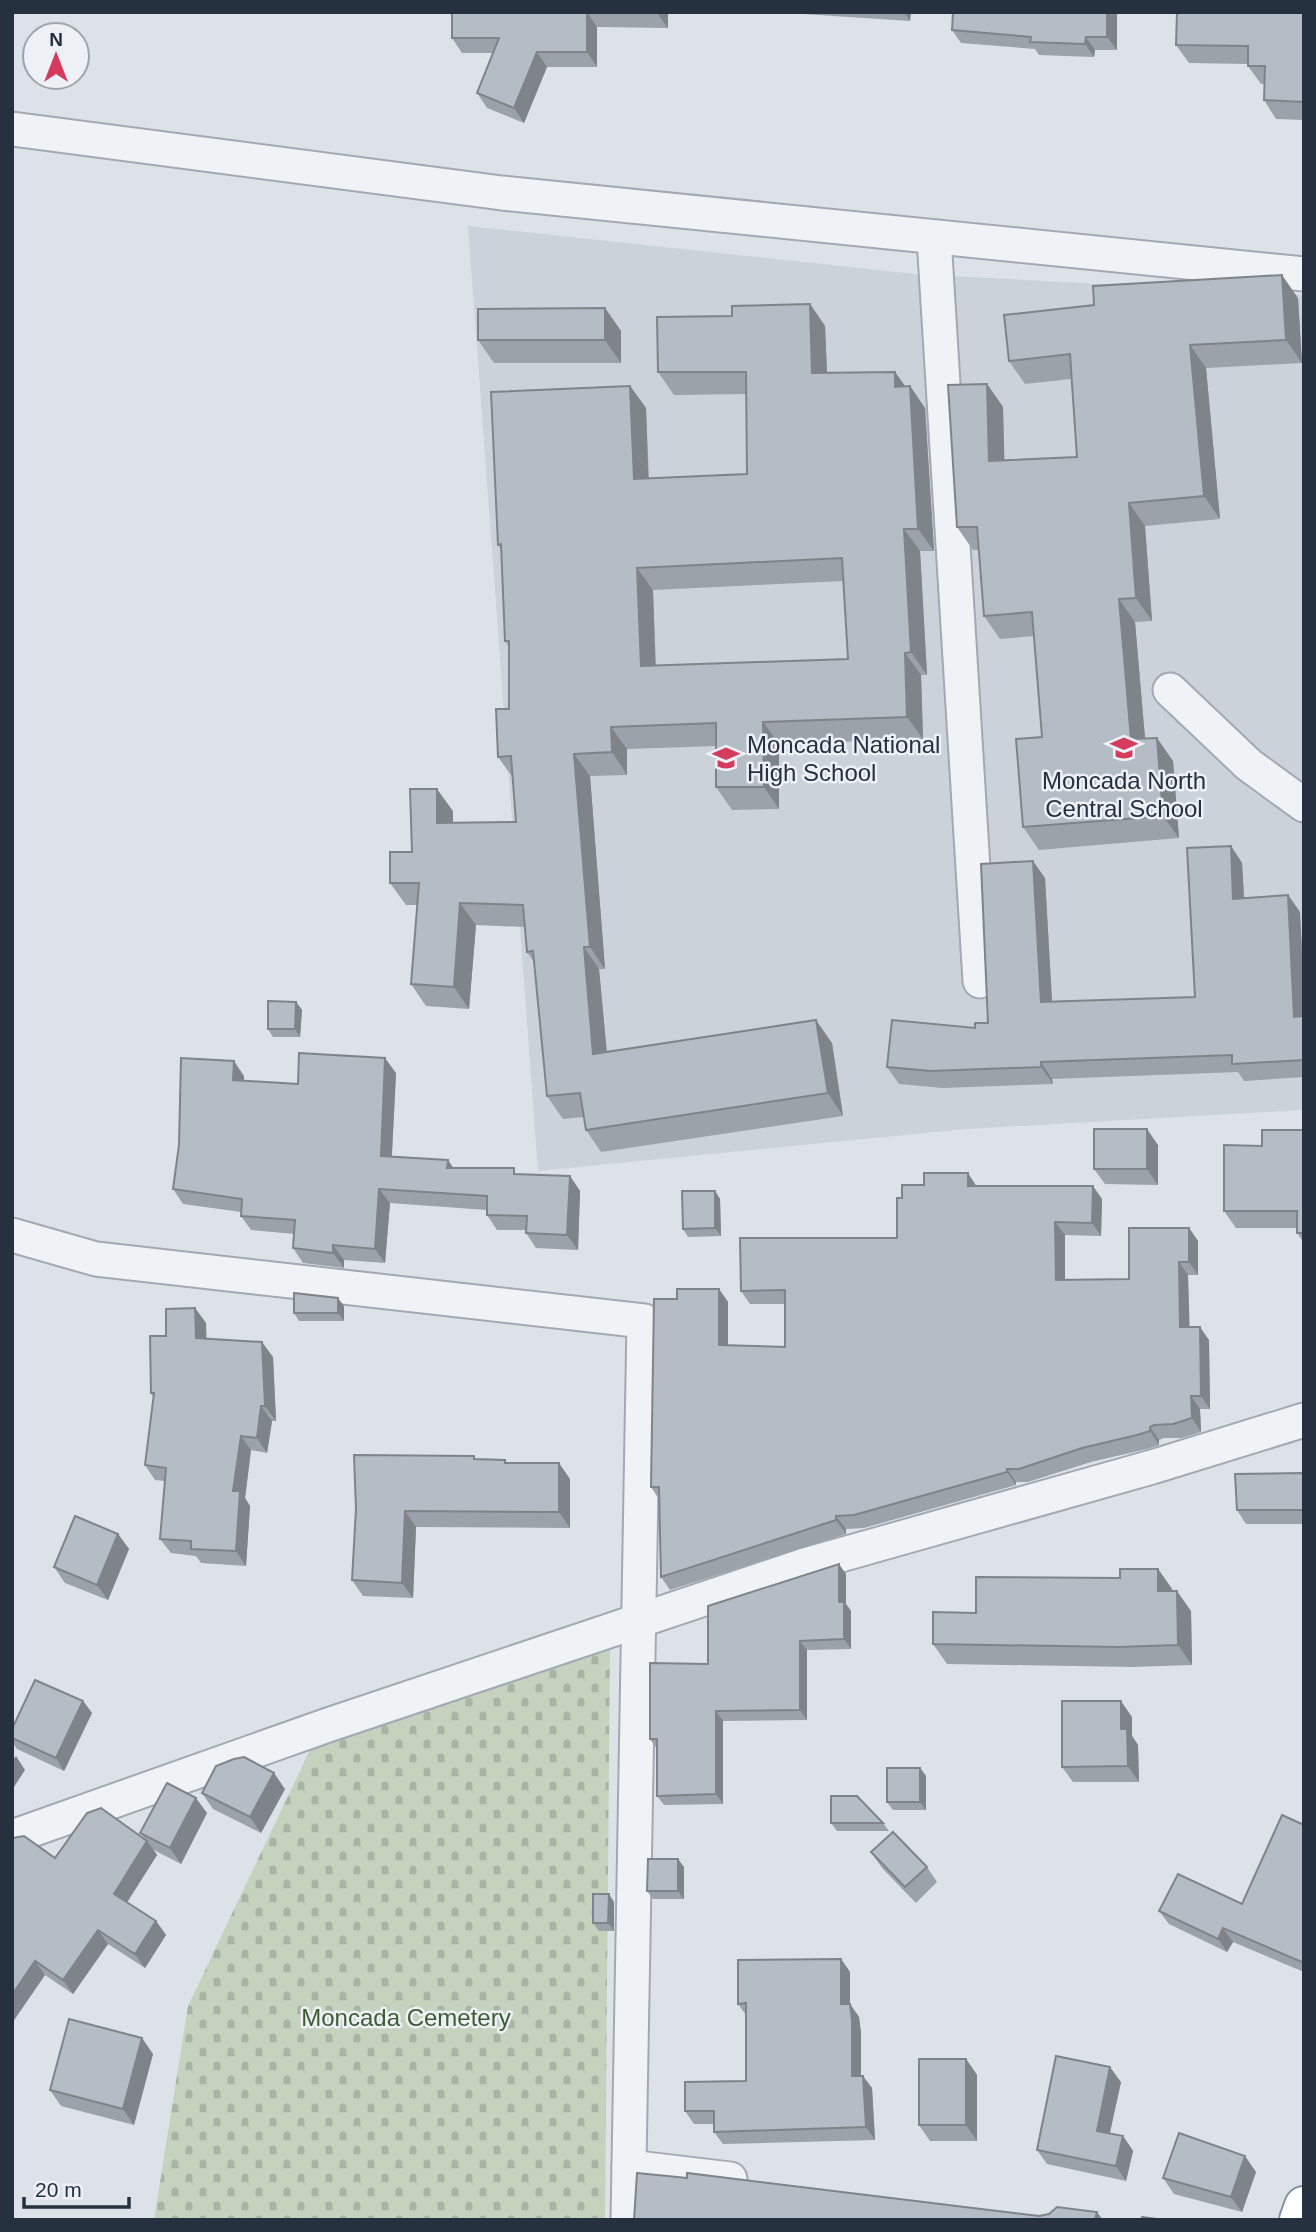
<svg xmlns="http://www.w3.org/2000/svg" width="1316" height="2232" viewBox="0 0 1316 2232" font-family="Arial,sans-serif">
<defs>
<pattern id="cemetery-stones" width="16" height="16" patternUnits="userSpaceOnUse" patternTransform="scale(1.75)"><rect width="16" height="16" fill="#c5d2be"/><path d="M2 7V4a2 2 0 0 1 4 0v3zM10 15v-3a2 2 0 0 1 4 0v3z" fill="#a9b5a4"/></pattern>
</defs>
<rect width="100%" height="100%" fill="#dde2e8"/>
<polygon fill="#cbd2da" points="468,226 915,274 1304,295 1304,1110 966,1129 538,1171"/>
<polygon fill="url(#cemetery-stones)" points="610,1641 605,2220 154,2220 188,2006 319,1731"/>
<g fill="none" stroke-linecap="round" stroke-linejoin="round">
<g stroke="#a2a9b2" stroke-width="37">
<g id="minor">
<polyline points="12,129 502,193 1304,274"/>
<polyline points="934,238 980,981"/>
<polyline points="1170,690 1249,765 1304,805"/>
<polyline points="12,1235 96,1259 644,1321 628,2220"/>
<polyline points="12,1837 328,1725 805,1565 1152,1467 1304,1420"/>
<polyline points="629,2167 730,2179"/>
</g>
</g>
<g stroke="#84919f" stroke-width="42">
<polyline id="highway" points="1299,2220 1304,2206"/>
</g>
<use href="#minor" stroke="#f0f3f6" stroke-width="33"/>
<use href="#highway" stroke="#fff" stroke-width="38"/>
</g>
<g fill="#9ba2a9" fill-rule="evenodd">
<polygon points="452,12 668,12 668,28 597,27 597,67 547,67 524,123 487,108 477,93 493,53 462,53 452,38"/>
<polygon points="772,12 911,12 910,21"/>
<polygon points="1117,12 1117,50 1095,50 1094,57 1039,55 1035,49 961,43 952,30"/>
<polygon points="1304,12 1304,120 1276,119 1264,100 1264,84 1261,84 1248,66 1248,64 1189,63 1176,45"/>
<polygon points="1298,298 1302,363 1206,368 1220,519 1145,526 1152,621 1135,622 1145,738 1173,761 1179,838 1039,850 1023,827 1042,737 1034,636 1000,639 984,616 979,550 973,550 957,527 987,384 1003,407 1004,461 1077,457 1071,379 1025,384 1009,361"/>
<path d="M810 304 825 326 827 373 895 372 905 386H910L925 408 934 551H920L927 675H921L923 739 779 744V809L732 810 716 787V746L627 749V775L590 776 605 969H599L607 1052 832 1043 843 1116 601 1152 586 1130 584 1117 563 1119 547 1096 534 962 527 952 525 927 476 925 469 1009 426 1006 411 984 417 905H406L390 883 412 852 453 811V823L516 822 513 778 498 757 509 709V646L505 641 501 549 498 545 630 386 646 408 649 479 747 474 746 394 674 395 658 372 732 316ZM843 581 848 659 656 666 653 590Z"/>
<polygon points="605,308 621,331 621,363 494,363 478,340"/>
<polygon points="1231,846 1242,863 1244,898 1288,895 1300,912 1304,993 1304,1077 1244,1081 1238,1072 1052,1079 1053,1084 943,1088 899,1084 887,1067 988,1023 1045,878 1052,1001 1195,997"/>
<polygon points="296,1002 302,1010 300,1037 273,1037 268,1029"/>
<polygon points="396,1073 392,1156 453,1168 518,1174 570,1176 580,1191 578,1250 536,1248 526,1233 526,1230 497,1230 487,1215 487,1210 390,1203 385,1263 344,1260 344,1268 303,1263 293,1248 294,1234 251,1230 241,1216 241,1212 183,1204 173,1189 244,1076 244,1081 298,1084"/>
<polygon points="1304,1130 1304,1243 1297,1233 1297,1228 1236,1228 1224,1211 1262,1146"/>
<polygon points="1158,1145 1158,1185 1105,1184 1094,1169"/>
<polygon points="976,1186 1102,1199 1101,1236 1065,1235 1065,1280 1129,1279 1189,1228 1198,1241 1198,1275 1188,1275 1189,1327 1209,1340 1210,1409 1200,1409 1201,1432 1182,1438 1164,1438 1159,1440 1159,1445 1147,1449 1091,1462 1028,1482 1016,1482 1016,1485 864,1528 846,1529 846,1534 670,1590 661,1577 659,1499 651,1487 677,1299 719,1289 728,1302 728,1346 785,1347 785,1304 750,1304 741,1291 897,1238 902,1198"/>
<polygon points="715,1191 720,1199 721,1236 688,1237 683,1229"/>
<polygon points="344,1306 344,1321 299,1321 294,1313"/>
<polygon points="195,1308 206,1323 206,1339 273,1357 276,1421 272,1421 267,1453 251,1450 245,1498 250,1506 246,1566 201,1563 196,1556 171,1553 160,1539 165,1481 155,1480 145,1465 154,1398 151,1393 166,1336"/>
<polygon points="476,1459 505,1460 507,1463 570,1479 570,1528 416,1527 413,1598 363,1596 352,1580 356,1509"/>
<polygon points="1304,1473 1304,1524 1246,1524 1237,1510"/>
<polygon points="118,1534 129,1549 108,1600 65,1583 54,1567"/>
<polygon points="1158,1569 1172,1589 1172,1591 1191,1611 1192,1665 1132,1667 947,1664 933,1644 976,1613"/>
<polygon points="846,1574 846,1604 851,1611 851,1649 807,1650 807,1720 723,1721 723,1804 664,1805 657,1796 657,1749 650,1739 708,1664"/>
<polygon points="83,1701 92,1713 64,1771 17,1749 12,1742 12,1729"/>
<polygon points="1132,1717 1132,1736 1138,1745 1139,1782 1073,1782 1062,1767"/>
<polygon points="920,1768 926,1776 926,1810 893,1810 887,1802"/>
<polygon points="285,1789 261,1833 213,1809 202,1793"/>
<polygon points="207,1813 181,1864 154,1850 157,1855 127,1903 156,1921 166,1935 145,1968 108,1944 73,1994 45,1975 12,2023 12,1838 55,1858 145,1839 140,1833"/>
<polygon points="831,1823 883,1823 889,1831 837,1831"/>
<polygon points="1304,1825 1304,1972 1233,1942 1227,1952 1169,1924 1159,1911 1242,1904"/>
<polygon points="871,1852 927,1867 937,1882 916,1903 882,1868"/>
<polygon points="684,1867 684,1899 653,1899 647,1891"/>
<polygon points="614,1902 614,1931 599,1931 593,1923"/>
<polygon points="841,1959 850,1972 850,2004 859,2017 861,2033 861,2076 872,2088 875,2140 723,2144 714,2132 714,2124 694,2124 685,2111 746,2081 746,2015 738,2004"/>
<polygon points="153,2054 134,2125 61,2106 50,2090"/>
<polygon points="966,2059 977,2075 977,2141 930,2141 919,2125"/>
<polygon points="1121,2082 1110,2133 1123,2136 1133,2151 1126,2181 1047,2164 1037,2150"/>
<polygon points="1256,2172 1242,2212 1174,2194 1163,2178"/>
</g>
<g fill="#7e848a">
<polygon points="587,12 597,27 597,67 587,52"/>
<polygon points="657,12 668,12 668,28 657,13"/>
<polygon points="904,12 911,12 910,21"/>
<polygon points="1107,12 1117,12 1117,50 1107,37"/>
<polygon points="1086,37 1095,50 1094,57 1085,44"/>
<polygon points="537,52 547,67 524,123 514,108"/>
<polygon points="1282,275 1298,298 1302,363 1286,340"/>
<polygon points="810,304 825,326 828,395 812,373"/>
<polygon points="605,308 621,331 621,363 605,340"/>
<polygon points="1190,345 1206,368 1220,519 1204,496"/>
<polygon points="895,372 910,393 910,386 925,408 934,551 918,529 895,387"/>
<polygon points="987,384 1003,407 1005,484 989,461"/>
<polygon points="630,386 646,408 649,501 634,479"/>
<polygon points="1129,503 1145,526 1152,621 1136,598"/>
<polygon points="904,529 920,551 927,675 911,652"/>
<polygon points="637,568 653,590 656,688 641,666"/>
<polygon points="1119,599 1135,622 1147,762 1131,739"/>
<polygon points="905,653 921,675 923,739 907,717"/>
<polygon points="763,722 779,744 779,809 764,787"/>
<polygon points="611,727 627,749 627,775 612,752"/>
<polygon points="1157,738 1173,761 1179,838 1163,816"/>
<polygon points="574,754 590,776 605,969 590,947"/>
<polygon points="437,789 453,811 453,845 437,823"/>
<polygon points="1231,846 1242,863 1245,916 1233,899"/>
<polygon points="1033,861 1045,878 1053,1019 1041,1002"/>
<polygon points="1288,895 1300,912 1304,993 1304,1031 1294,1017"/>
<polygon points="460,903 476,925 469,1009 454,987"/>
<polygon points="584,947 599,969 609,1077 593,1054"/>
<polygon points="296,1002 302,1010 300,1037 295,1029"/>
<polygon points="816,1020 832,1043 843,1116 828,1093"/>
<polygon points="385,1058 396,1073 391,1170 381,1156"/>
<polygon points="234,1061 244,1076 243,1095 233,1080"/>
<polygon points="1041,1062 1052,1079 1053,1084 1041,1067"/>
<polygon points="1147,1129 1158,1145 1158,1185 1147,1169"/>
<polygon points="448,1160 458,1175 447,1168"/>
<polygon points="968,1173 977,1187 968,1186"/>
<polygon points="570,1176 580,1191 578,1250 567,1235"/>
<polygon points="1093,1186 1102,1199 1101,1236 1092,1223"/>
<polygon points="379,1189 390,1203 385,1263 375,1249"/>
<polygon points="715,1191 720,1199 721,1236 715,1228"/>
<polygon points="1055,1222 1065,1235 1065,1294 1056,1280"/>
<polygon points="1189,1228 1198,1241 1198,1275 1189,1262"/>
<polygon points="333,1245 344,1260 344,1268 333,1253"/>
<polygon points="1179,1262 1188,1275 1190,1340 1180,1327"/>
<polygon points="719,1289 728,1302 728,1359 719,1345"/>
<polygon points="338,1298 344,1306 344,1321 338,1313"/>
<polygon points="195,1308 206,1323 207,1353 196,1338"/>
<polygon points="1200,1327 1209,1340 1210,1409 1201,1396"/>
<polygon points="262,1342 273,1357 276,1421 265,1406"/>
<polygon points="1191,1396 1200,1409 1201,1432 1192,1418"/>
<polygon points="261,1406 272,1421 267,1453 257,1438"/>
<polygon points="1150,1427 1159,1440 1159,1445 1150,1431"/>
<polygon points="241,1436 251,1450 245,1498 250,1506 246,1566 236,1551 233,1491"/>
<polygon points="559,1463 570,1479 570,1528 559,1512"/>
<polygon points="1007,1469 1016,1482 1016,1485 1007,1472"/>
<polygon points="405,1511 416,1527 413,1598 402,1583"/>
<polygon points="836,1516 846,1529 846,1534 836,1520"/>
<polygon points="118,1534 129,1549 108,1600 97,1585"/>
<polygon points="839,1564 846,1574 846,1604 851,1611 851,1649 844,1639 839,1602"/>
<polygon points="1158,1569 1172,1589 1172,1611 1158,1591"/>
<polygon points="1177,1591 1191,1611 1192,1665 1178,1645"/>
<polygon points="800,1641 807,1650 807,1720 800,1710"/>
<polygon points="83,1701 92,1713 64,1771 56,1758"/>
<polygon points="1121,1701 1132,1717 1132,1736 1138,1745 1139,1782 1128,1766 1121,1729"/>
<polygon points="716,1711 723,1721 723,1804 716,1794"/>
<polygon points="16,1756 25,1770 12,1790 12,1761"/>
<polygon points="920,1768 926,1776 926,1810 920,1802"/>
<polygon points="274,1773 285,1789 261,1833 250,1817"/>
<polygon points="196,1798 207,1813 181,1864 170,1848"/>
<polygon points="147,1841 157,1855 123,1908 114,1894"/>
<polygon points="678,1859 684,1867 684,1899 678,1891"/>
<polygon points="609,1894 614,1902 614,1931 608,1923"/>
<polygon points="156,1921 166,1935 145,1968 135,1954"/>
<polygon points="1223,1928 1233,1942 1227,1952 1218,1939"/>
<polygon points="98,1930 108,1944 73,1994 63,1980"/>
<polygon points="841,1959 850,1972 850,2017 841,2004"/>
<polygon points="35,1961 45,1975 12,2023 12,1995"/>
<polygon points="850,2004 859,2017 861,2033 861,2088 852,2076"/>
<polygon points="142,2038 153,2054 134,2125 123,2109"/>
<polygon points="966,2059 977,2075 977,2141 966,2125"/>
<polygon points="1110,2067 1121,2082 1107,2145 1097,2131"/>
<polygon points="863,2076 872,2088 875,2140 866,2127"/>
<polygon points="1123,2136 1133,2151 1126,2181 1116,2166"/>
<polygon points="1245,2156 1256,2172 1242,2212 1231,2197"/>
<polygon points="1097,2212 1103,2220 1095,2220"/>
</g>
<g fill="#b4bcc5" stroke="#7e848a" stroke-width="2" fill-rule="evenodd">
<polygon points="452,12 587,12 587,52 537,52 514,108 477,93 499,38 452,38"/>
<polygon points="597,12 657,12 657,13"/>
<polygon points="953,12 1107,12 1107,37 1086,37 1085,44 1030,42 1031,37 952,30"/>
<polygon points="1177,12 1304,12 1304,102 1264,100 1265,66 1248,66 1248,46 1176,45"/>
<polygon points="1282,275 1286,340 1190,345 1204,496 1129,503 1136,598 1119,599 1131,739 1157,738 1163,816 1023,827 1016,739 1042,737 1032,612 984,616 977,527 957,527 948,385 987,384 989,461 1077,457 1070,354 1009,361 1004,315 1094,305 1093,286"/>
<path d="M810 304 812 373 895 372V387L910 386 918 529H904L911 652 905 653 907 717 763 722 764 787H716V723L611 727 612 752 574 754 590 947H584L593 1054 816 1020 828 1093 586 1130 580 1093 547 1096 533 951 527 952 523 905 460 903 454 987 411 984 419 883H390V852H412L410 789H437V823L516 822 511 756 498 757 496 709H509V641H505L501 544 498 545 491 392 630 386 634 479 747 474 746 372H658L657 317 732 316V306ZM842 558 848 659 641 666 637 568Z"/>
<polygon points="605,308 605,340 478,340 478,309"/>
<polygon points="1231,846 1233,899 1288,895 1294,1017 1304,1016 1304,1060 1232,1064 1232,1055 1041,1062 1041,1067 931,1071 887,1067 892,1020 975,1028 975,1023 988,1023 981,864 1033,861 1041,1002 1195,997 1187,848"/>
<polygon points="268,1001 296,1002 295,1029 268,1029"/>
<polygon points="299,1053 385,1058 381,1156 448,1160 447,1168 514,1168 514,1174 570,1176 567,1235 526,1233 527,1216 487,1215 487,1196 379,1189 375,1249 333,1245 333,1253 293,1248 295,1220 241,1216 242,1199 173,1189 179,1145 181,1058 234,1061 233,1080 298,1084"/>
<rect x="1094" y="1129" width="53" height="40"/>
<polygon points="1262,1130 1304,1130 1304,1233 1297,1233 1297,1211 1224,1211 1224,1145 1262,1146"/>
<polygon points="924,1173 968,1173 968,1186 1093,1186 1092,1223 1055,1222 1056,1280 1129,1279 1129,1228 1189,1228 1189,1262 1179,1262 1180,1327 1200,1327 1201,1396 1191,1396 1192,1418 1173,1424 1154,1425 1150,1427 1150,1431 1137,1435 1082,1448 1019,1469 1007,1469 1007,1472 854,1515 836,1516 836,1520 661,1577 659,1487 651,1487 654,1299 677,1299 677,1289 719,1289 719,1345 785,1347 785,1290 741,1291 740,1238 897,1238 897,1198 902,1198 902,1185 924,1185"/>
<polygon points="682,1191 715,1191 715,1228 683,1229"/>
<polygon points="294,1293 338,1298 338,1313 294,1313"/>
<polygon points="195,1308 196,1338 262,1342 265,1406 261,1406 257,1438 241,1436 233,1491 240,1491 236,1551 191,1549 191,1541 160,1539 166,1468 145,1465 154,1393 151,1393 150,1336 166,1336 166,1309"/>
<polygon points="354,1455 474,1456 474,1459 505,1460 505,1463 559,1463 559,1512 405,1511 402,1583 352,1580 356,1509"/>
<polygon points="1304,1473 1304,1510 1237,1510 1235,1474"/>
<polygon points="75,1516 118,1534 97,1585 54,1567"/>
<polygon points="839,1564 839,1602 844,1602 844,1639 800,1641 800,1710 716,1711 716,1794 657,1796 657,1739 650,1739 650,1663 708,1664 708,1606"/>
<polygon points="1120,1569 1158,1569 1158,1591 1177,1591 1178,1645 1118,1647 933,1644 933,1612 976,1613 976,1577 1120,1578"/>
<polygon points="35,1680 83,1701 56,1758 12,1738 12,1729"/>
<polygon points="1062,1701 1121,1701 1121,1729 1127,1729 1128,1766 1062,1767"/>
<polygon points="244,1757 274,1773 250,1817 202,1793 216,1766 234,1759"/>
<rect x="887" y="1768" width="33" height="34"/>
<polygon points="167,1783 196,1798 170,1848 140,1833"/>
<polygon points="831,1796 857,1796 883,1823 831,1823"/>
<polygon points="101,1808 147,1841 114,1894 156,1921 135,1954 98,1930 63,1980 35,1961 12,1995 12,1838 24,1836 55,1858 87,1813"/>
<polygon points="1282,1815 1304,1825 1304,1963 1223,1928 1218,1939 1159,1911 1178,1874 1242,1904"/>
<polygon points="893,1832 927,1867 905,1887 871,1852"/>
<polygon points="648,1859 678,1859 678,1891 647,1891"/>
<polygon points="593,1894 609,1894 608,1923 593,1923"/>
<polygon points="841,1959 841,2004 850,2004 852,2021 852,2076 863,2076 866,2127 714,2132 714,2111 685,2111 685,2082 746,2081 746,2003 738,2004 738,1960"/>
<polygon points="69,2019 142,2038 123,2109 50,2090"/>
<polygon points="1056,2056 1110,2067 1097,2131 1123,2136 1116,2166 1037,2150"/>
<rect x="919" y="2059" width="47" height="66"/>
<polygon points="1179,2133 1245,2156 1231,2197 1163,2178"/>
<polygon points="637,2173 687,2178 687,2173 1039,2216 1049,2214 1057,2207 1097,2212 1095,2220 634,2220"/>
<polygon points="1142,2217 1164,2220 1141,2220"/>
</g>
<defs>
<g id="school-bare" transform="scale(2.1)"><path d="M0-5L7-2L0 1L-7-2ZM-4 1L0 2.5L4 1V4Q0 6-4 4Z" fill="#d43b5d" stroke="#edf1f6" stroke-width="2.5" paint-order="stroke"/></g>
</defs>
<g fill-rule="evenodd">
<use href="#school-bare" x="1124" y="748"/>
<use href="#school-bare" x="726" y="758"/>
</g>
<g text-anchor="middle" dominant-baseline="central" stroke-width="5" stroke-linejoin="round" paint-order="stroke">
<g font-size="24" fill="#26313f" stroke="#edf1f6" text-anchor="start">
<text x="747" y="744">Moncada National<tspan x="747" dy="28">High School</tspan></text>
<text x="1124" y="780" text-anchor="middle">Moncada North<tspan x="1124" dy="28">Central School</tspan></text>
</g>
<g font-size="24" fill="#3d5c33" stroke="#edf1f6">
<text x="406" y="2017">Moncada Cemetery</text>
</g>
</g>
<rect width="1316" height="2232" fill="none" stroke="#26313f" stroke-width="28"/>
<g transform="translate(56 56)"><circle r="33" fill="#edf1f6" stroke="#9da4ad" stroke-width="2"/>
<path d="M0-5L12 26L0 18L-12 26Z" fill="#d43b5d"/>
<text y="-10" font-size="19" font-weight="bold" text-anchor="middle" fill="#26313f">N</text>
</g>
<path d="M24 2197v10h105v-10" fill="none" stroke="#26313f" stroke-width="3.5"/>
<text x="35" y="2197" font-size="21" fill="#26313f" stroke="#edf1f6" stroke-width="5" paint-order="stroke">20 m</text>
</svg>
